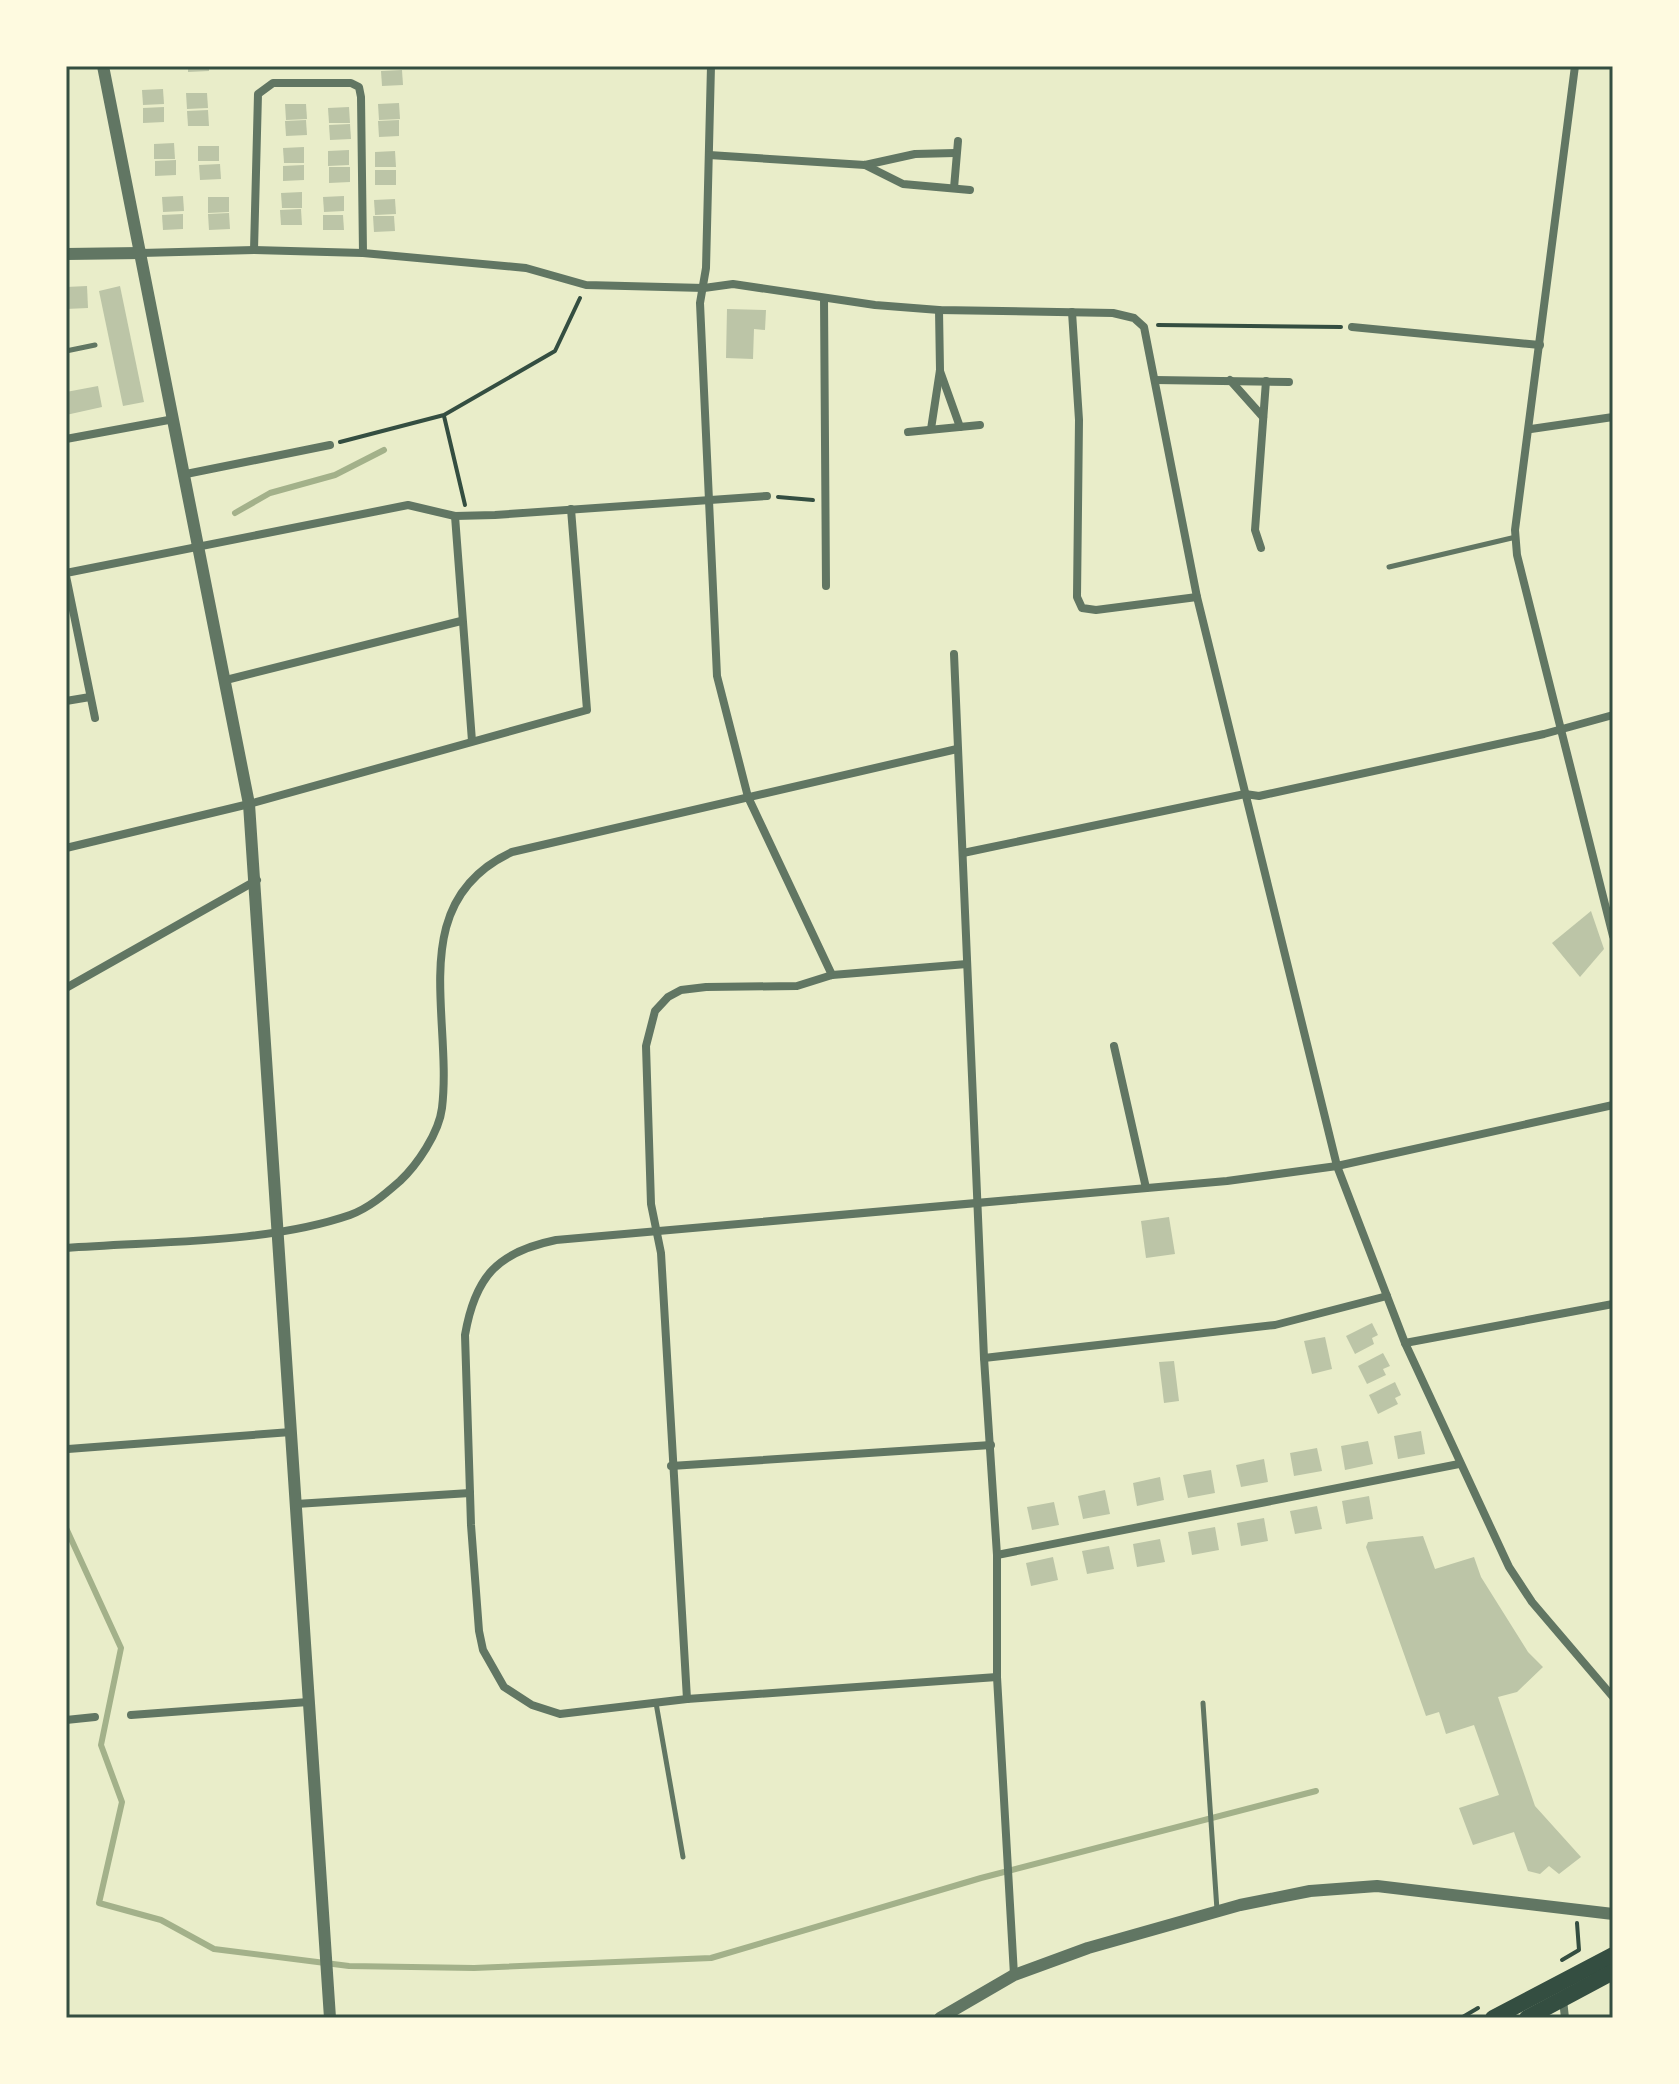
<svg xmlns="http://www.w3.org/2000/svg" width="1679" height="2084" viewBox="0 0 1679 2084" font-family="Literata,serif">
<rect width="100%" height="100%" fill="#e9edc9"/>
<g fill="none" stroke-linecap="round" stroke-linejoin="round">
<g stroke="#a3b18a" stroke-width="6">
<polyline points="235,513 270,493 335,475 384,450"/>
<polyline points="66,1528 121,1648 101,1745 122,1802 99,1903 161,1920 214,1949 349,1966 474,1968 711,1958 981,1878 1316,1791"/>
</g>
</g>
<g fill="#bcc5a7">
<polygon points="188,66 209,66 209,71 188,72"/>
<polygon points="402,70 403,85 382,86 381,71"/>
<polygon points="163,89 164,104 143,105 142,90"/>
<polygon points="186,93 207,93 208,108 187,109"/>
<polygon points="399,103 400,119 379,120 378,104"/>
<polygon points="285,104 306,104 307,119 286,120"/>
<polygon points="164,107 164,122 143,123 143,108"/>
<polygon points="349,107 350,123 329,123 328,108"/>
<polygon points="208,110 209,126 188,126 187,111"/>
<polygon points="306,120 307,135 286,136 285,121"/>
<polygon points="399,120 399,136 379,137 378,121"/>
<polygon points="350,124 351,139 330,140 329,125"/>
<polygon points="174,143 175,159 154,159 154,144"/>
<rect x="198" y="146" width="21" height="15"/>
<polygon points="304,147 304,163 284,163 283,148"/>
<polygon points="349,150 349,165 328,166 328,151"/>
<polygon points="395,151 396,167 375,167 375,152"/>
<polygon points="176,160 176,175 155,176 155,161"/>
<polygon points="220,164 221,179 200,180 199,165"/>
<polygon points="304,165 304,180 283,181 283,166"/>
<polygon points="329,167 350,167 350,182 329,183"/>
<rect x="375" y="170" width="21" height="15"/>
<polygon points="302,192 302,208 282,208 281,193"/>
<polygon points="183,196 184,211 163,212 162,197"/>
<polygon points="344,196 344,211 324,212 323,197"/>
<polygon points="208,197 229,197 229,212 208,213"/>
<polygon points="395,199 396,214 375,215 374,200"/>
<polygon points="301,209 302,225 281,225 280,210"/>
<polygon points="229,213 230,229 209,230 208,214"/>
<polygon points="183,214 183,229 163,230 162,215"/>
<polygon points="323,215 343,215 344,230 323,230"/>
<polygon points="373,216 394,216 395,231 374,232"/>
<polygon points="87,286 88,308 66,309 66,287"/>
<polygon points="120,286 144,402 123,406 99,291"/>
<polygon points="727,309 766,310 765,330 754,329 753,359 726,358"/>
<polygon points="98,386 102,407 66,415 66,392"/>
<polygon points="1591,911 1604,949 1580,977 1552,943"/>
<polygon points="1169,1217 1175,1254 1146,1258 1141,1221"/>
<polygon points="1372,1323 1378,1335 1372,1338 1374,1344 1355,1354 1346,1336"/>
<polygon points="1325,1337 1332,1369 1312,1374 1304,1341"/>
<polygon points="1383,1353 1390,1366 1383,1369 1386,1375 1367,1384 1358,1366"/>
<polygon points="1174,1361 1179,1401 1164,1403 1159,1362"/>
<polygon points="1395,1382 1401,1395 1395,1398 1398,1404 1378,1414 1369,1395"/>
<polygon points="1421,1431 1425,1454 1398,1459 1394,1436"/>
<polygon points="1368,1441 1373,1464 1345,1470 1341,1446"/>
<polygon points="1317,1448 1322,1471 1294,1476 1290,1453"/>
<polygon points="1264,1459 1268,1482 1241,1487 1236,1465"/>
<polygon points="1211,1470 1215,1493 1188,1498 1183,1475"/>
<polygon points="1160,1477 1164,1500 1137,1506 1133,1483"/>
<polygon points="1105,1490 1110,1514 1083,1519 1078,1496"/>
<polygon points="1369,1496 1373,1519 1346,1524 1342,1501"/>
<polygon points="1054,1502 1059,1525 1032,1530 1027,1507"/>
<polygon points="1317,1506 1322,1529 1295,1534 1290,1511"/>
<polygon points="1264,1518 1268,1541 1241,1546 1237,1523"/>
<polygon points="1215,1527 1219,1550 1192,1555 1188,1532"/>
<polygon points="1423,1536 1435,1569 1474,1557 1481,1577 1528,1652 1543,1667 1517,1692 1498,1697 1535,1806 1581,1857 1559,1874 1549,1866 1540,1874 1528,1871 1514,1832 1473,1845 1459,1808 1499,1795 1474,1725 1446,1734 1439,1712 1426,1716 1366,1547 1368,1542"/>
<polygon points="1160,1539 1165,1562 1137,1567 1133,1544"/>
<polygon points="1109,1546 1114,1569 1087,1574 1082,1551"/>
<polygon points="1053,1557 1058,1580 1031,1586 1026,1563"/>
</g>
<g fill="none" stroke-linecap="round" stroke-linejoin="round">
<g stroke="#344e41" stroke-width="4">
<polyline points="1158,325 1341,327"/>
<polyline points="444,416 465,505"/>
<polyline points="340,442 444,415 555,351 580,298"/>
<polyline points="778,497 813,500"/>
<polyline points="1562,1960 1579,1950 1577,1923"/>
<polyline points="1461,2018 1478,2008"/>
</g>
<g stroke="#617663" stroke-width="5">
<polyline points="66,351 95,345"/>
<polyline points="1389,567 1516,537"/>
<polyline points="656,1703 683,1857"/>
<polyline points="1203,1703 1217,1910"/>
</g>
<g stroke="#617663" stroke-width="8">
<polyline points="711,66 706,268 700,303 717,676 748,797 832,975"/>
<polyline points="1575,66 1515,530 1517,555 1613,936"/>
<polyline points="709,155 865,165 915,154 955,153"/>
<polyline points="865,165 903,184 970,190"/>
<polyline points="954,188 958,141"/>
<polyline points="254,250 258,94 273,83 351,83 359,87 361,97 363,253"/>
<polyline points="141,253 254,250 363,253 526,268 586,285 704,288 733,284 875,305 939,310 1113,313 1134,318 1144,327 1197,597 1337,1166 1405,1343 1509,1567 1532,1602 1613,1697"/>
<polyline points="824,298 826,586"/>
<polyline points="1072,312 1079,420 1077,597 1082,608 1096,610 1197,597"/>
<polyline points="1352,327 1540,345"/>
<polyline points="940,371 960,427"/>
<polyline points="1155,380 1289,382"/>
<polyline points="1230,380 1263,417"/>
<polyline points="931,429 940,370 939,310"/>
<polyline points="1531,429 1613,417"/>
<polyline points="908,432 980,425"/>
<polyline points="66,439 174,419"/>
<polyline points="186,474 330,445"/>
<polyline points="455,516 472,741"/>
<polyline points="1261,548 1255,530 1266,381"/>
<polyline points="66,573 408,505 455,516 495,515 767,496"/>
<polyline points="66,576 95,718"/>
<polyline points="954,654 984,1358 997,1555 997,1677 1014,1975"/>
<polyline points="226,680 461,621"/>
<polyline points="66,701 90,697"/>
<polyline points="66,848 249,804 587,710 571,509"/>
<polyline points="963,853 1245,794 1259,796 1544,734 1613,715"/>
<polyline points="66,988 257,880"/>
<polyline points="1114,1046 1146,1188"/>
<path d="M66 1248C155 1241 266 1244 350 1215 369 1208 384 1195 400 1181 417 1165 439 1133 442 1108 453 1016 404 902 512 852L957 749"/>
<polyline points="1405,1343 1613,1304"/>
<polyline points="984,1358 1275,1325 1387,1296"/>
<polyline points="68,1449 291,1432"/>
<polyline points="671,1466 991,1445"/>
<polyline points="296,1504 470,1493"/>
<polyline points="997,1555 1459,1464"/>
<path d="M997 1677 687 1699 560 1714 532 1705 504 1687 483 1650 479 1631 471 1525 465 1335C475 1277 497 1252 556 1240L1227 1181 1337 1166 1613 1105"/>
<polyline points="687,1699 661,1253 651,1204 646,1046 655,1011 668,997 681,990 706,987 797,986 832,975 967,964"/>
<polyline points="131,1715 308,1702"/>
<polyline points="66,1720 95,1717"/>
<polyline points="1563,2000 1565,2018"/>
</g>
<g stroke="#617663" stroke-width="12">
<polyline points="103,66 249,804 330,2018"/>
<polyline points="66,254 141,253"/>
<polyline points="940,2018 1014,1975 1088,1948 1240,1905 1310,1891 1377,1886 1613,1914"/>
</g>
<g stroke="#344e41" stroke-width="16">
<polyline points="1493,2018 1613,1955"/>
<polyline points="1527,2018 1613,1972"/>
</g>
</g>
<rect width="1679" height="2084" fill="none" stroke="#fefae0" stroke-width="136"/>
<rect x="68" y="68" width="1543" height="1948" fill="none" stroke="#344e41" stroke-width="3"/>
</svg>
